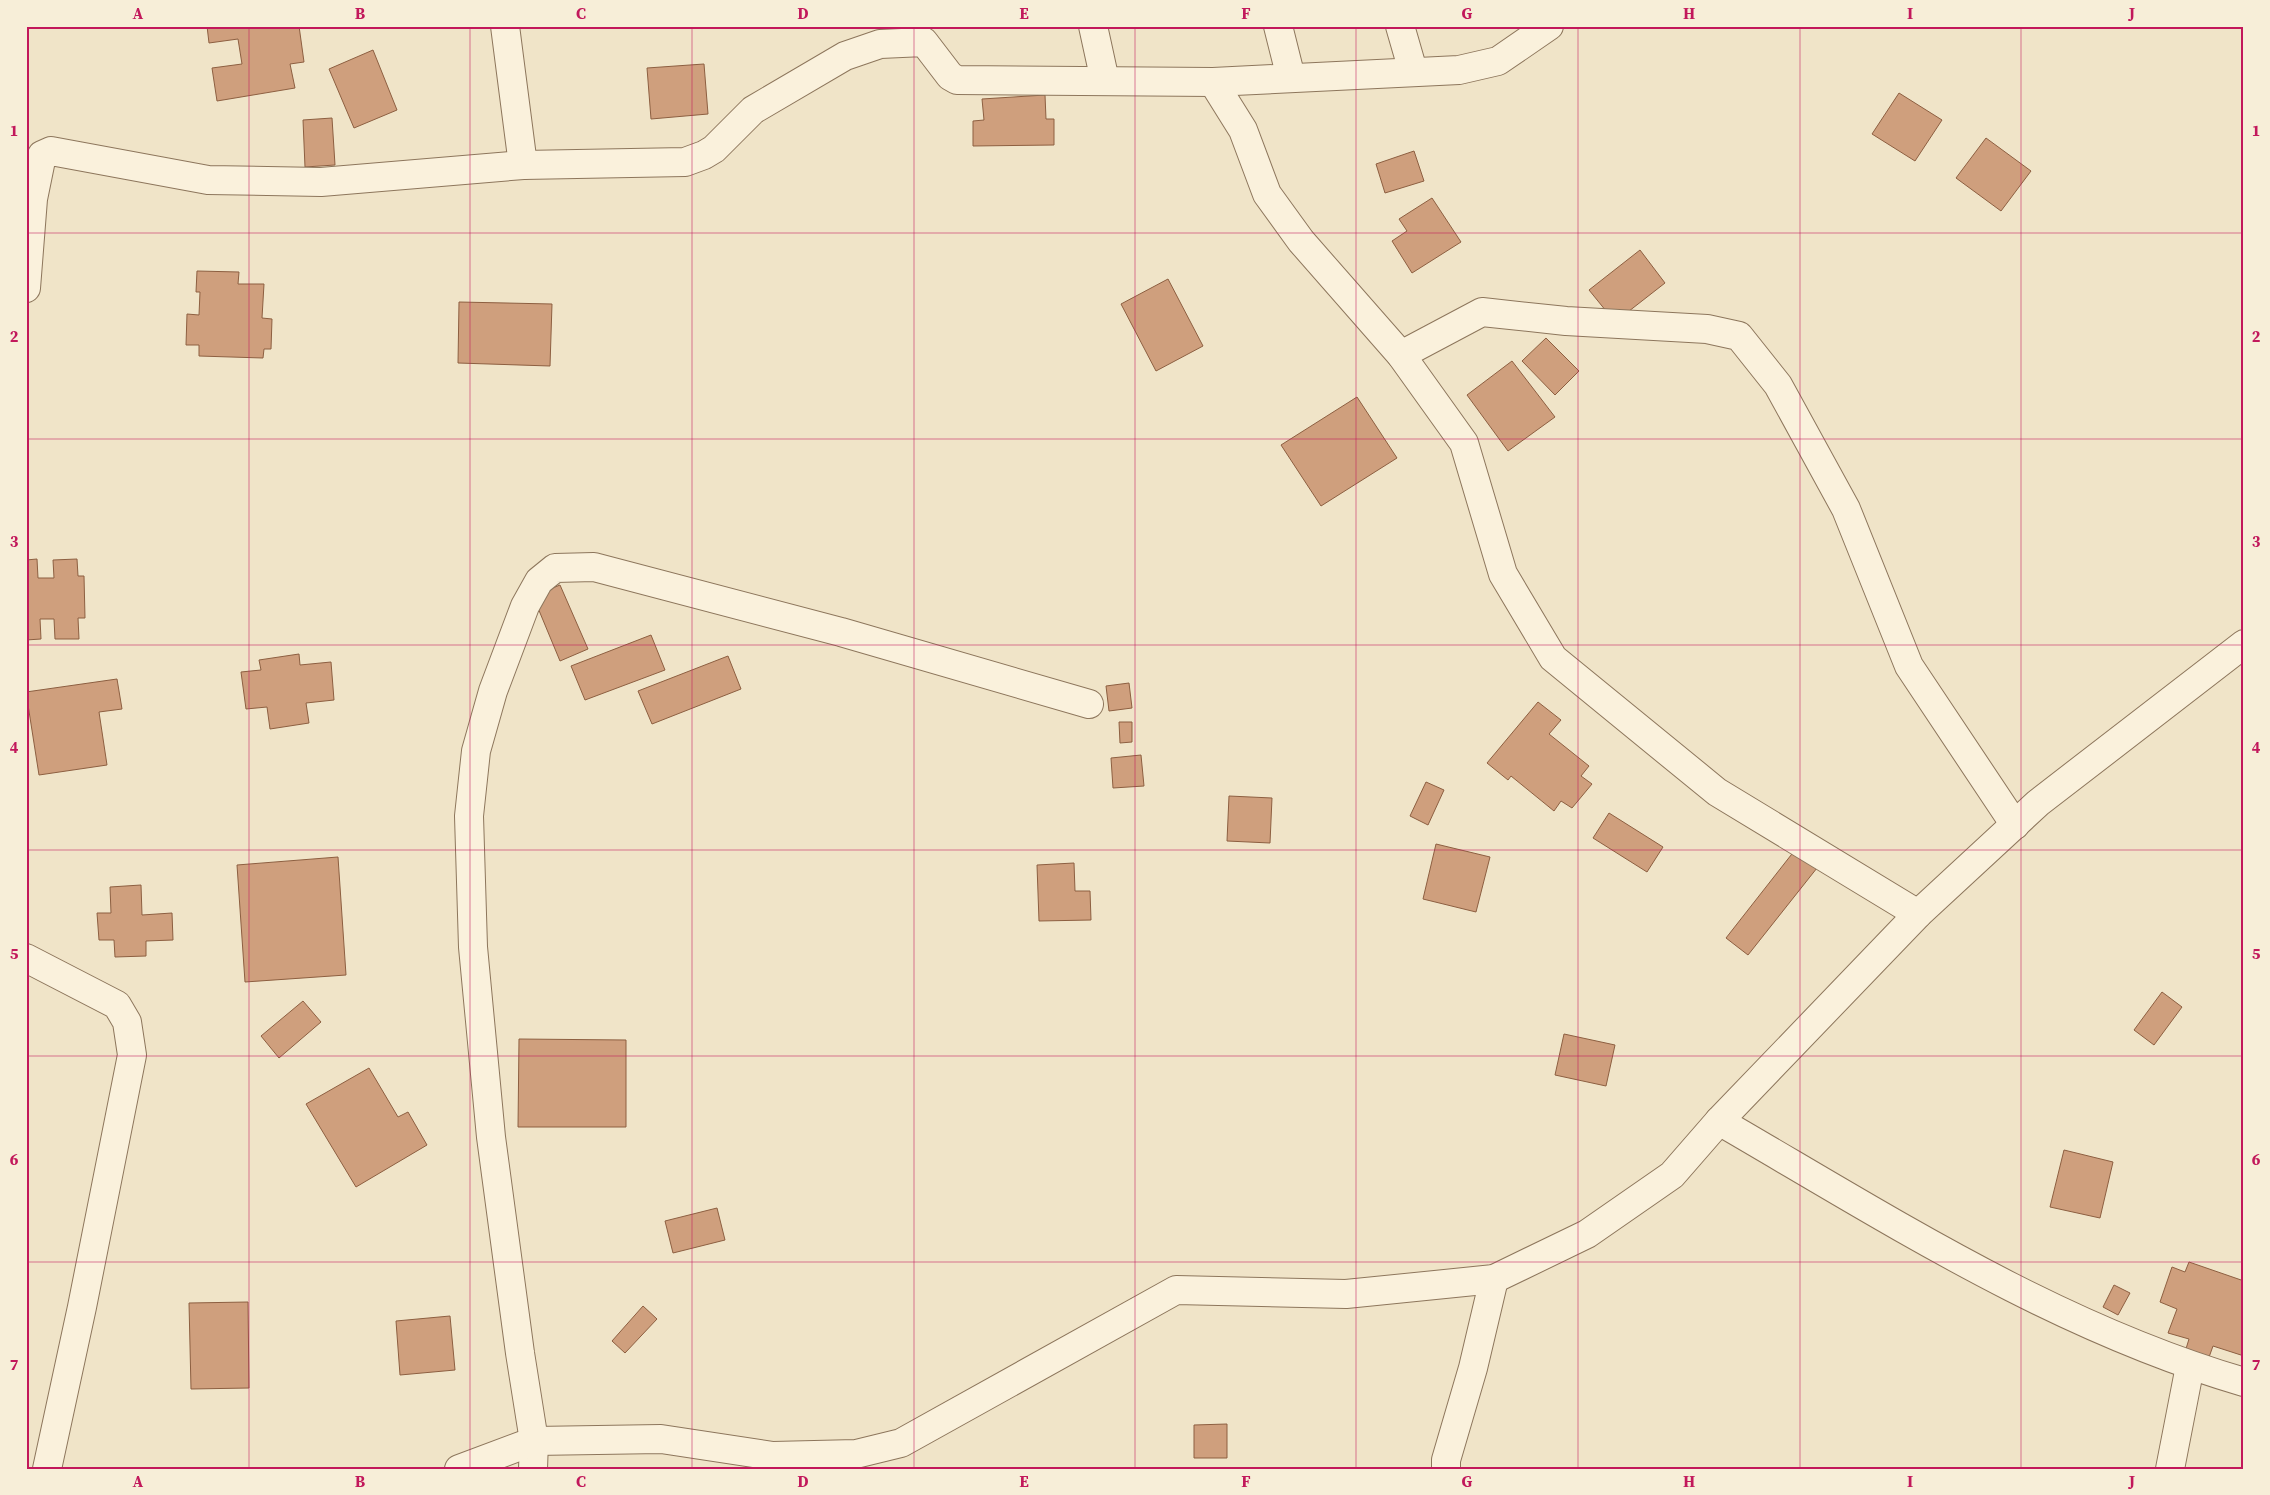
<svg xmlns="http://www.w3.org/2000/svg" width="2270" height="1495" viewBox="0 0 2270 1495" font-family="'Source Serif 4',serif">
<rect width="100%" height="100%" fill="#f0e4c8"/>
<g fill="#cf9f7d" stroke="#8d5f41">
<polygon points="207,26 283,26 283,28 299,26 304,62 290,64 295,88 217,101 212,68 242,64 238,39 209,43"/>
<polygon points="373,50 397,110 354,128 329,69"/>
<polygon points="704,64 708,114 651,119 647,68"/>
<polygon points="1899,93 1942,120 1915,161 1872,134"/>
<polygon points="1045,95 1046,119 1054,119 1054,145 973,146 973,121 984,120 982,99"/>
<polygon points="332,118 335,165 305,167 303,120"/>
<polygon points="1986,138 2031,171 2001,211 1956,178"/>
<polygon points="1414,151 1424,181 1385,193 1376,164"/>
<polygon points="1432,198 1461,242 1412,273 1392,241 1407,231 1399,219"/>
<polygon points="1640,250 1665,283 1615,322 1589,290"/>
<polygon points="197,271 239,272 238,284 264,284 262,318 272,319 271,349 264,349 263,358 199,356 199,345 186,345 187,314 199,315 200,292 196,292"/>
<polygon points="1168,279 1203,346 1156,371 1121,304"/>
<polygon points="459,302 552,304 550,366 458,363"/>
<polygon points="1546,338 1579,371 1555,395 1522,361"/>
<polygon points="1512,361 1555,417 1508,451 1467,395"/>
<polygon points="1357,397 1397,458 1321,506 1281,445"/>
<polygon points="37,559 38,578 54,578 53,560 77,559 78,576 84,576 85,618 78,618 79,639 55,639 54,619 40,619 41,639 26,640 26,560"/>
<polygon points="560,585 588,649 560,661 533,596"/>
<polygon points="651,635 665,670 585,700 571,666"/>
<polygon points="299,654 300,665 331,662 334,700 306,703 309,723 270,729 267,707 246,709 241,672 261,670 259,660"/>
<polygon points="728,656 741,689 652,724 638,691"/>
<polygon points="117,679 122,709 99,712 107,765 39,775 26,692"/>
<polygon points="1129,683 1132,708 1109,711 1106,686"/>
<polygon points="1538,702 1561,720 1549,734 1589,766 1581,776 1592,784 1572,808 1561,801 1554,811 1511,776 1508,780 1487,763"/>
<polygon points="1119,722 1132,722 1132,742 1120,743"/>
<polygon points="1141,755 1144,786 1113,788 1111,758"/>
<polygon points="1426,782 1444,790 1428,825 1410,816"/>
<polygon points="1229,796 1272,798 1270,843 1227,841"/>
<polygon points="1609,813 1663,847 1647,872 1593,838"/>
<polygon points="1436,844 1490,857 1476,912 1423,899"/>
<polygon points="1795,850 1817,868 1748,955 1726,938"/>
<polygon points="338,857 346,975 245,982 237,865"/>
<polygon points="1074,863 1075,891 1090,891 1091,920 1039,921 1037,865"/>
<polygon points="141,885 142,915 172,913 173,940 146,941 146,956 115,957 114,940 99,940 97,913 111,913 110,887"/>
<polygon points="2162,992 2182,1007 2154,1045 2134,1030"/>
<polygon points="303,1001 321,1022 279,1058 261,1036"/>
<polygon points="1564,1034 1615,1045 1606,1086 1555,1075"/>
<polygon points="519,1039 626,1040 626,1127 518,1127"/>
<polygon points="369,1068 398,1117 408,1112 427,1145 356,1187 306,1104"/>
<polygon points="2064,1150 2113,1162 2100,1218 2050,1207"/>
<polygon points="717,1208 725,1240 673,1253 665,1221"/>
<polygon points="2189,1262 2244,1281 2244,1356 2213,1346 2208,1360 2185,1352 2189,1339 2168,1333 2177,1309 2160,1302 2172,1267 2185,1272"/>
<polygon points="2114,1285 2130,1293 2118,1315 2103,1307"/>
<polygon points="248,1302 249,1388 191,1389 189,1303"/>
<polygon points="643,1306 657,1319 625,1353 612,1341"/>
<polygon points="450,1316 455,1370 400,1375 396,1321"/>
<polygon points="1227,1424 1227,1458 1194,1458 1194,1425"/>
</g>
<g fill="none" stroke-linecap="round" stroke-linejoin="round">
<g stroke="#8d765c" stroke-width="30">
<g id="minor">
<polyline points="505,26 523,165"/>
<polyline points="1093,26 1105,81"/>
<polyline points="1278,26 1291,78"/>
<polyline points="1400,26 1413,71"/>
<polyline points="1213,82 1243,130 1267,194 1301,241 1401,355 1464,443 1503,574 1553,658 1717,792 1918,914"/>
<polyline points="26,288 33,199 42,155 51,151 208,180 321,182 523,165 685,162 704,155 714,149 753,110 845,56 880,44 924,42 950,76 957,80 1213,82 1459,70 1498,61 1549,26"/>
<polyline points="1401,355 1482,312 1566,321 1707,329 1739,336 1778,385 1846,509 1909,666 2015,825"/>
<polyline points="26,958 117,1005 127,1022 132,1055 82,1307 47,1469"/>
<path d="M1719 1121C1888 1219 2055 1327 2244 1382"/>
<polyline points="533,1469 534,1441 520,1353 491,1137 473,947 469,816 476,751 493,691 525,606 539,581 555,568 594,567 841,632 1089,704"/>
<polyline points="1446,1469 1446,1460 1473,1368 1494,1279"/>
<polyline points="2170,1469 2190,1366"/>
</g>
</g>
<g stroke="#8d765c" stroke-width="30">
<polyline id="tertiary" points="459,1469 534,1441 661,1439 773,1456 856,1454 901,1443 1176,1290 1346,1294 1494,1279 1587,1234 1672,1175 1719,1121 1918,914 2038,803 2244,644"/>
</g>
<use href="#minor" stroke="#faf1dc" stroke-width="28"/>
<use href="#tertiary" stroke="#faf1dc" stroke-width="28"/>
</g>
<path fill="none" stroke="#c2185b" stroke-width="1" stroke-opacity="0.55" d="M249 26V1469M470 26V1469M692 26V1469M914 26V1469M1135 26V1469M1356 26V1469M1578 26V1469M1800 26V1469M2021 26V1469M26 233H2244M26 439H2244M26 645H2244M26 850H2244M26 1056H2244M26 1262H2244"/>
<rect width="2270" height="1495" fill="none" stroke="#f7eed8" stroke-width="55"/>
<rect x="28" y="28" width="2214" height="1440" fill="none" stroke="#c2185b" stroke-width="2"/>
<g font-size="16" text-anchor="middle" font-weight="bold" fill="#c2185b">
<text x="138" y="19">A</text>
<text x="360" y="19">B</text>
<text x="581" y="19">C</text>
<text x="803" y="19">D</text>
<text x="1024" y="19">E</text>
<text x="1246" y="19">F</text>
<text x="1467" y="19">G</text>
<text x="1689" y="19">H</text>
<text x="1910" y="19">I</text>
<text x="2132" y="19">J</text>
<text x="14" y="136">1</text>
<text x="2256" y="136">1</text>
<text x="14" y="342">2</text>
<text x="2256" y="342">2</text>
<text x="14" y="547">3</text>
<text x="2256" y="547">3</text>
<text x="14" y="753">4</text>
<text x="2256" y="753">4</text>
<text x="14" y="959">5</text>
<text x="2256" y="959">5</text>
<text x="14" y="1165">6</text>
<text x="2256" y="1165">6</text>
<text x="14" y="1370">7</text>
<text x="2256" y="1370">7</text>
<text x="138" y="1487">A</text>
<text x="360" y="1487">B</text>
<text x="581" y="1487">C</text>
<text x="803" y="1487">D</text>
<text x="1024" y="1487">E</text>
<text x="1246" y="1487">F</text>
<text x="1467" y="1487">G</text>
<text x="1689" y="1487">H</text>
<text x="1910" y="1487">I</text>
<text x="2132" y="1487">J</text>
</g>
</svg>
